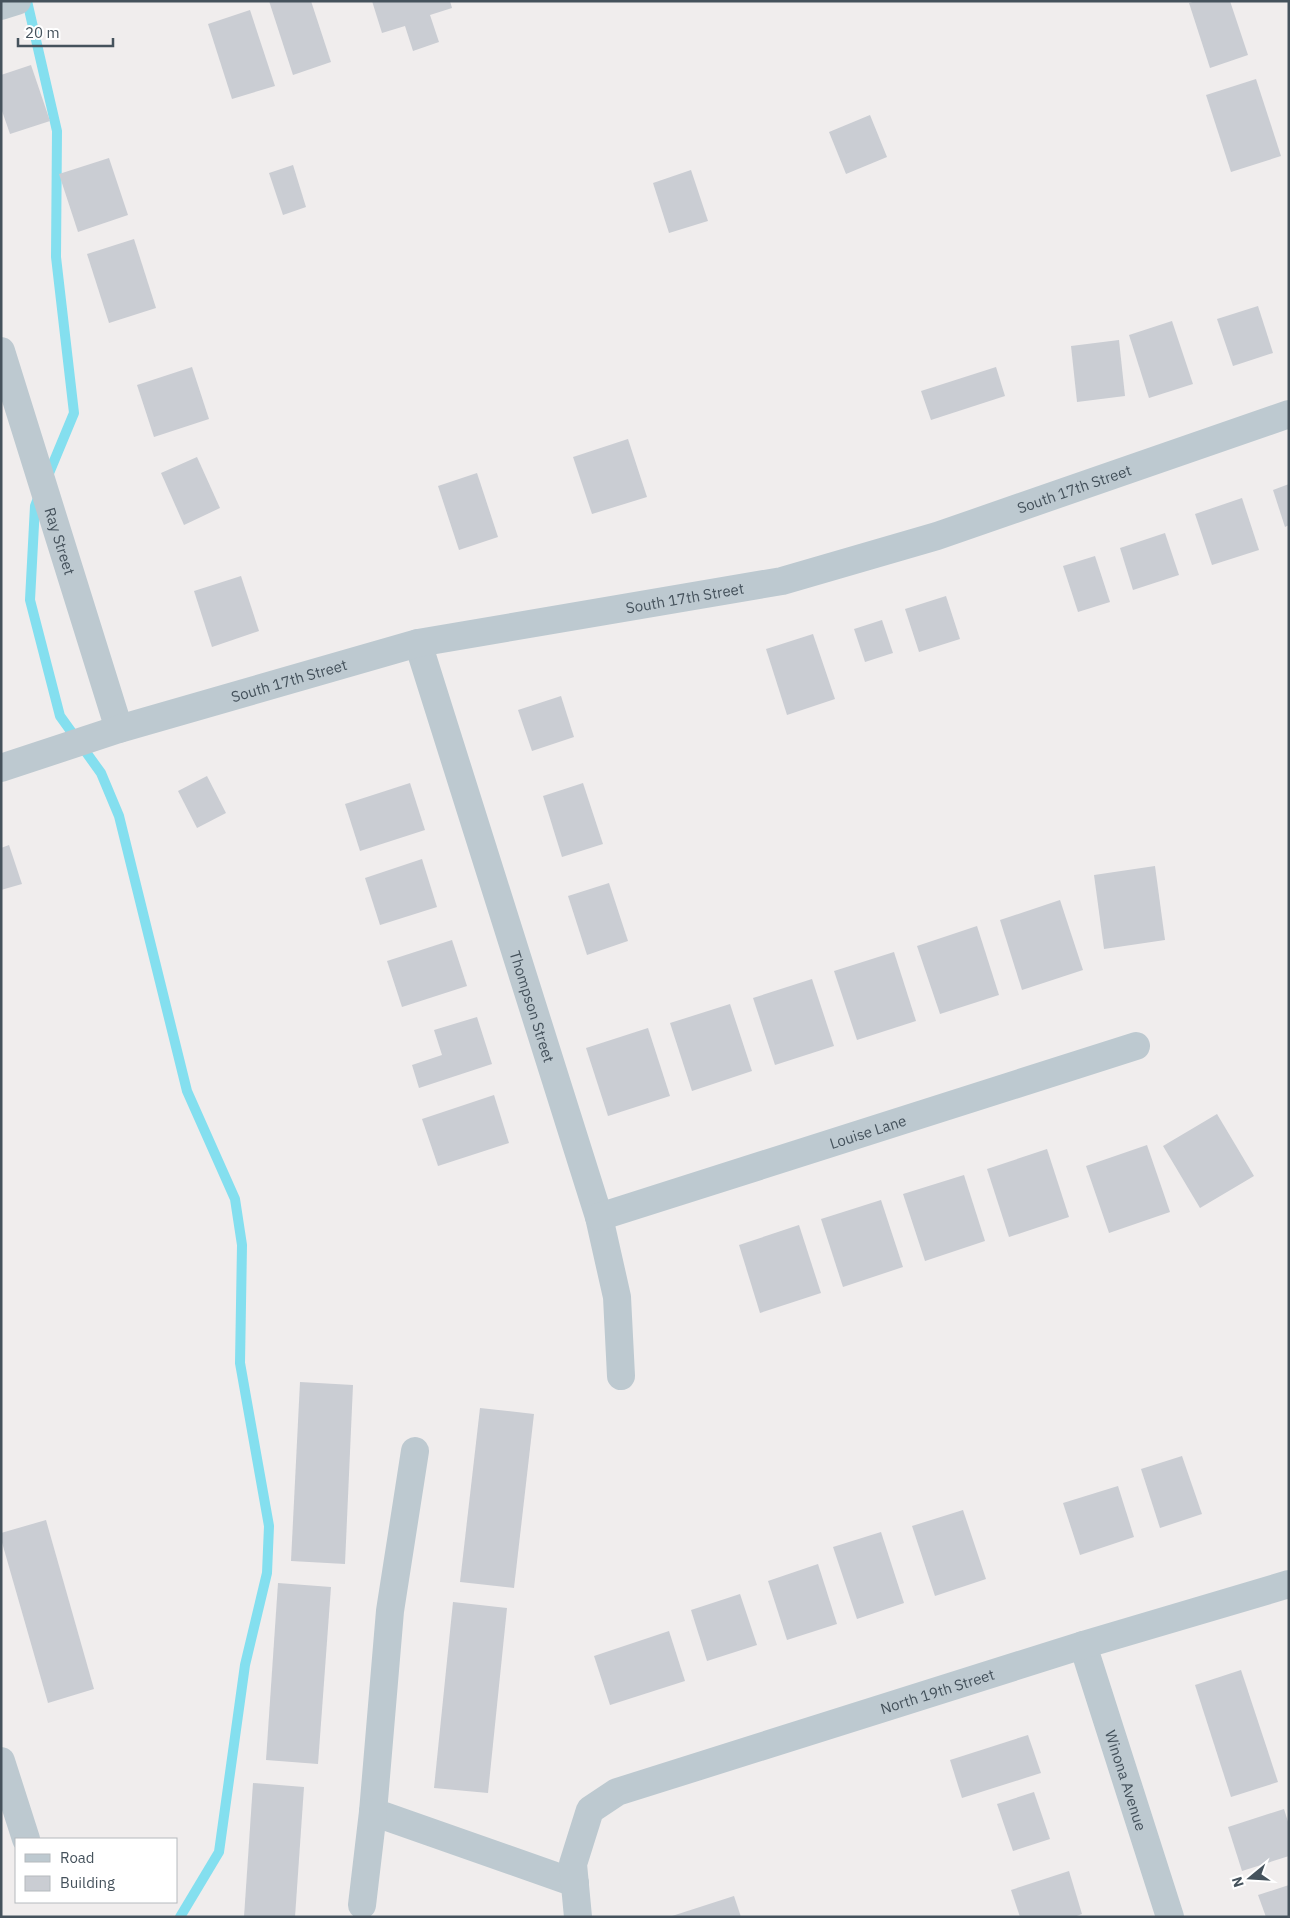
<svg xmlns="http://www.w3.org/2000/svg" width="1290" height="1918" viewBox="0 0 1290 1918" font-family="'IBM Plex Sans',sans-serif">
<rect width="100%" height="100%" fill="#f0eded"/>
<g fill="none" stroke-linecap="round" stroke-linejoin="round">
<g stroke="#84dfef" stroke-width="10">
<polyline points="27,1 57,131 56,257 74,413 47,478"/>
<polyline points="40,493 35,506 30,600 60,716 101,773 119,816 187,1091 235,1199 242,1245 240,1363 269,1526 267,1573 245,1665 219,1852 180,1917"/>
</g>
</g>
<g fill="#cacdd3">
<polygon points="269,1 311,1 331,62 293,75"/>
<polygon points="372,1 450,1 452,8 430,15 439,42 413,51 405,26 382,33"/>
<polygon points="1196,1 1230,1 1248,55 1210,68 1189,3"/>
<polygon points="250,10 275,86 232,99 208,24"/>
<polygon points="31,65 50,121 10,134 1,108 1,75"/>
<polygon points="1256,79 1281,156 1231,172 1206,95"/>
<polygon points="870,115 887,157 846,174 829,132"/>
<polygon points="109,158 128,215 78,232 59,174"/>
<polygon points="293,165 306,207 283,215 269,173"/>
<polygon points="691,170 708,221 669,233 653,183"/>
<polygon points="134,239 156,308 109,323 87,254"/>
<polygon points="1258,306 1273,353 1233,366 1217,319"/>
<polygon points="1172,321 1193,384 1149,398 1129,335"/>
<polygon points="1119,340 1125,396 1077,402 1071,346"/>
<polygon points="192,367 209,419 154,437 137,385"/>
<polygon points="996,367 1005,396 931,420 921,391"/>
<polygon points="628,439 647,497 592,514 573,457"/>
<polygon points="197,457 220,508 184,525 161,473"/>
<polygon points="477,473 498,537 459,550 438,486"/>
<polygon points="1289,484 1289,525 1285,527 1273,490"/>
<polygon points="1242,498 1259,550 1212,565 1195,514"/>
<polygon points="1165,533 1179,575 1133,590 1120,548"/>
<polygon points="1095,556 1110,602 1078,612 1063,566"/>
<polygon points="241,576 259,631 212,647 194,591"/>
<polygon points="946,596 960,639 919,652 905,609"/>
<polygon points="882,620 893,653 865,662 854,629"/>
<polygon points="813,634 835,699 787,715 766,649"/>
<polygon points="561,696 574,737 532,751 518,710"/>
<polygon points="207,776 226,813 197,828 178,791"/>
<polygon points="410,783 425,830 360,851 345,804"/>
<polygon points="583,783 603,844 562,857 543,796"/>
<polygon points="9,845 22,884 1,890 1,848"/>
<polygon points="422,859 437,907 380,925 365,878"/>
<polygon points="1155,866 1165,940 1104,949 1094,875"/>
<polygon points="609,883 628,941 587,955 568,896"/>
<polygon points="1060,900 1083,970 1022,990 1000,920"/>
<polygon points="977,926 999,995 940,1014 917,946"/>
<polygon points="452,940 467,986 402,1007 387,961"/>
<polygon points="894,952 916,1021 857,1040 834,971"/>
<polygon points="812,979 834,1046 775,1065 753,998"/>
<polygon points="730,1004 752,1071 692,1091 670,1023"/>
<polygon points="477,1017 492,1064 419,1088 412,1065 442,1055 434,1030"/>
<polygon points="648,1028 670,1096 608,1116 586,1048"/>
<polygon points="494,1095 509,1143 438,1166 422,1119"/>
<polygon points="1217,1114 1254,1176 1200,1208 1163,1146"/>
<polygon points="1147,1145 1170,1212 1109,1233 1086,1166"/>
<polygon points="1047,1149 1069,1217 1009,1237 987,1169"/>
<polygon points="964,1175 985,1241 925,1261 903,1194"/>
<polygon points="881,1200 903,1267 843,1287 821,1219"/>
<polygon points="799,1225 821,1293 760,1313 739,1245"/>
<polygon points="300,1382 353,1385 345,1564 291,1561"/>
<polygon points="480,1408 534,1414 514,1588 460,1582"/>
<polygon points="1182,1456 1202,1514 1160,1528 1141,1469"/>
<polygon points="1118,1486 1134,1537 1080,1555 1063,1503"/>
<polygon points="963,1510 986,1579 935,1596 912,1526"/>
<polygon points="46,1520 94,1689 48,1703 1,1539 1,1533"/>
<polygon points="881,1532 904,1603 857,1619 833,1547"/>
<polygon points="818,1564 837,1624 787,1640 768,1581"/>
<polygon points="278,1583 331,1587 318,1764 266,1760"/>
<polygon points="740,1594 757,1645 707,1661 691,1610"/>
<polygon points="453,1602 507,1608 488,1793 434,1788"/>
<polygon points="669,1631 685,1681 610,1705 594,1656"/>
<polygon points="1241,1670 1278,1782 1231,1797 1195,1685"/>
<polygon points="1028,1735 1041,1773 962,1798 950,1760"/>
<polygon points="253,1783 304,1787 295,1917 244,1917"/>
<polygon points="1034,1792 1050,1839 1013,1851 997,1804"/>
<polygon points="1284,1809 1289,1825 1289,1856 1242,1871 1228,1827"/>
<polygon points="1069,1871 1082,1914 1074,1917 1020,1917 1011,1890"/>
<polygon points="1289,1885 1289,1917 1266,1917 1258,1895"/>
<polygon points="734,1896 741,1917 672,1917 672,1916"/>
</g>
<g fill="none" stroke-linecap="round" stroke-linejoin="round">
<g stroke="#bdc9d0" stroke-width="28">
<polyline points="1,6 17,1"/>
<path id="s1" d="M1 351 119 729"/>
<path id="s2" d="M418 643 599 1217 617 1297 621 1376"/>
<path id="s3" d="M1 768 119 729 418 643 782 581 937 536 1289 414"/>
<path id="s4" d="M599 1217 1136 1046"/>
<polyline points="415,1451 390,1611 373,1812 575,1883"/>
<path id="s5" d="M1083 1645 1170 1917"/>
<polyline points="1,1761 26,1839"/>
<polyline points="362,1905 373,1812"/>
<path id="s6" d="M578 1917 573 1864 590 1810 617 1792 1083 1645 1289 1584"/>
</g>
</g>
<g text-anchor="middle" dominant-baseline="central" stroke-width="4.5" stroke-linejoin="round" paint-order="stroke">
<g font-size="15" fill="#45525c" stroke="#fff">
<text stroke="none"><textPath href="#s3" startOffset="1111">South 17th Street</textPath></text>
<text stroke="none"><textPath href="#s1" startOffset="199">Ray Street</textPath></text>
<text stroke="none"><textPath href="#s3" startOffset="706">South 17th Street</textPath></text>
<text stroke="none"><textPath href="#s3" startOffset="301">South 17th Street</textPath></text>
<text stroke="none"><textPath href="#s2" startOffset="381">Thompson Street</textPath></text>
<text stroke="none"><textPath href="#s4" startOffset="282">Louise Lane</textPath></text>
<text stroke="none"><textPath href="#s6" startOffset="478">North 19th Street</textPath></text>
<text stroke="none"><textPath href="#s5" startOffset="142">Winona Avenue</textPath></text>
</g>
</g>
<rect width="1290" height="1918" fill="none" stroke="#45525c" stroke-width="5"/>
<rect x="15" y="1838" width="162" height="65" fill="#ffffff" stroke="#b5babe"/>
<rect x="25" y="1854" width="25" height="8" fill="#bdc9d0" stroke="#b5babe"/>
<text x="60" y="1863" font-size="15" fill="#45525c">Road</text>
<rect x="25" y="1876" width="25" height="15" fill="#cacdd3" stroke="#b5babe"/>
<text x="60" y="1888" font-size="15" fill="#45525c">Building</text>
<g transform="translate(1250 1878) rotate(252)" stroke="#ffffff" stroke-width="4" paint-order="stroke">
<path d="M0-4L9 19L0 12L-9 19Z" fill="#45525c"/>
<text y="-8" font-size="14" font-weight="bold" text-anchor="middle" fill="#45525c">N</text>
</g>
<path d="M18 38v8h95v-8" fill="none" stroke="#45525c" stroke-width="2.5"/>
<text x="25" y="38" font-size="15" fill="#45525c" stroke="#ffffff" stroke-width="4" paint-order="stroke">20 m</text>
</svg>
